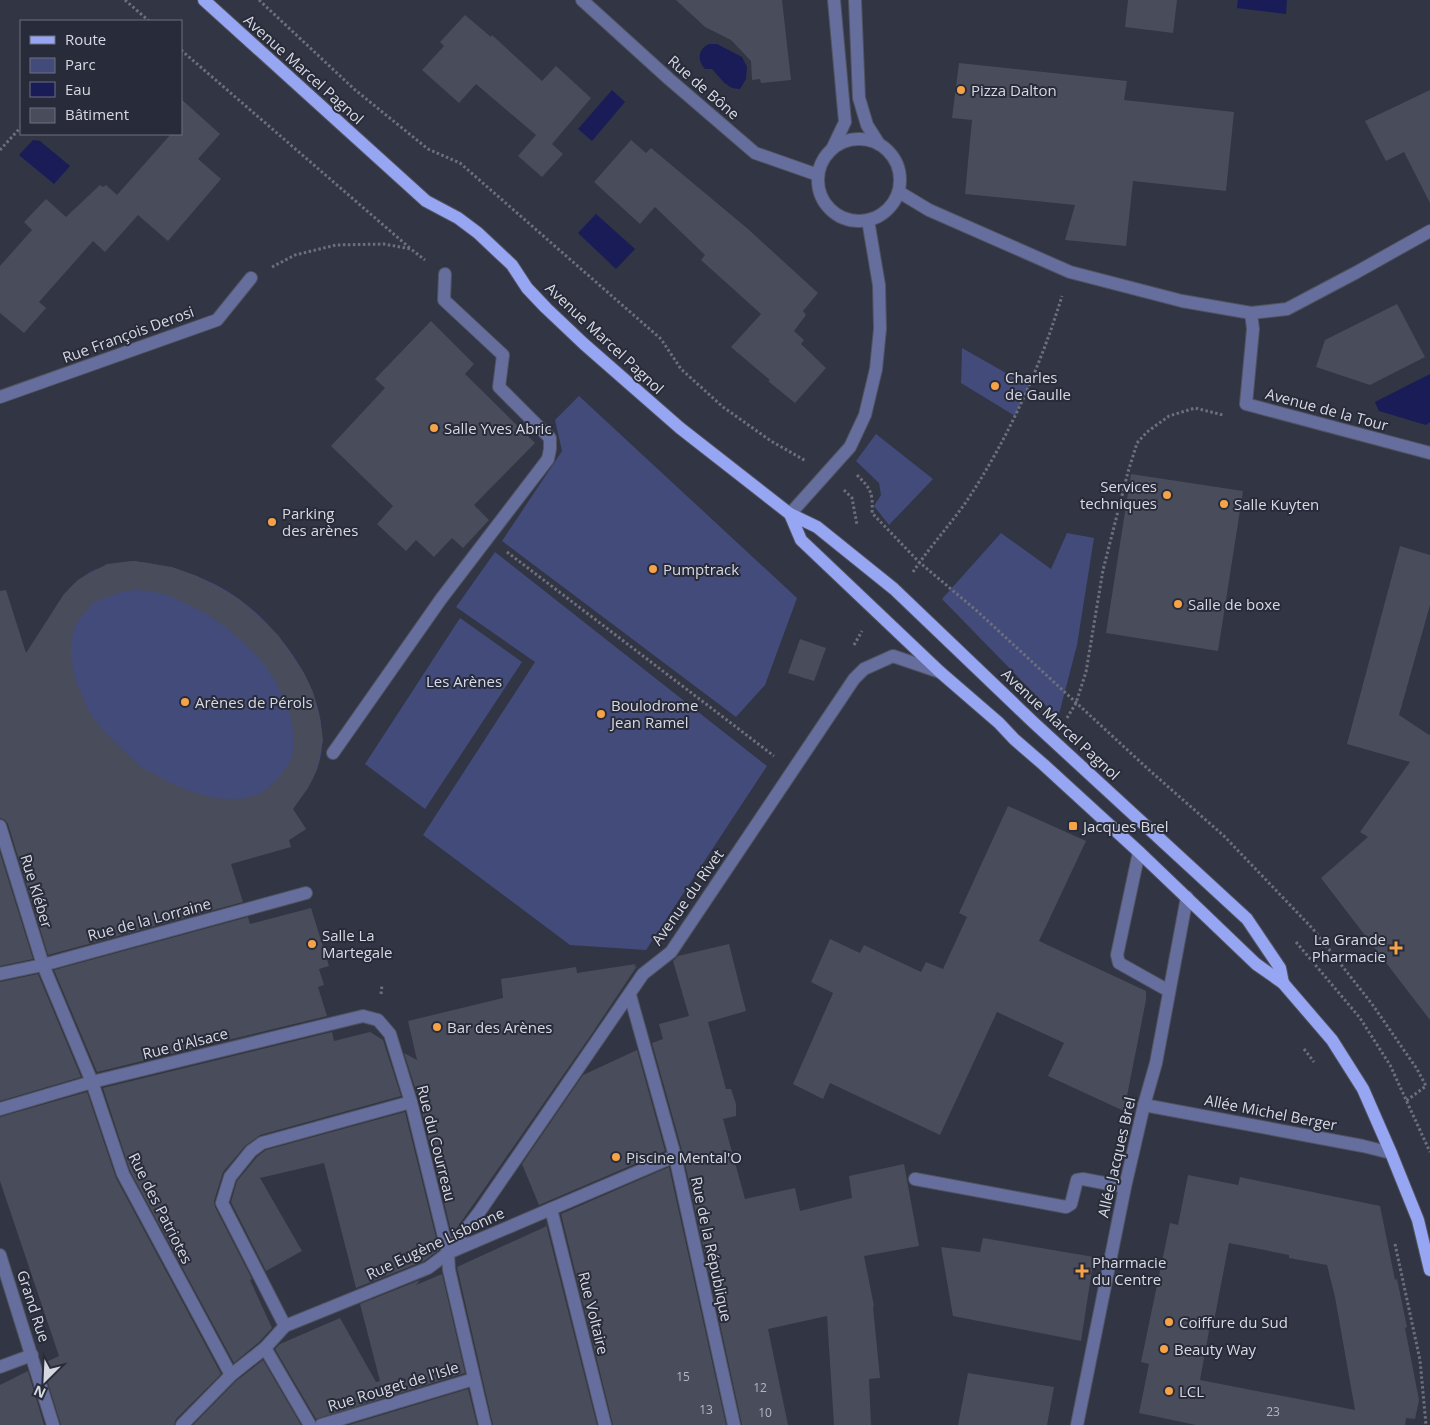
<svg xmlns="http://www.w3.org/2000/svg" width="1430" height="1425" viewBox="0 0 1430 1425" font-family="'Open Sans',sans-serif">
<rect width="100%" height="100%" fill="#323543"/>
<g fill="#424b7a">
<polygon points="962,348 1029,386 1015,416 961,383"/>
<polygon points="579,396 797,598 765,685 736,717 502,541 562,451 555,420"/>
<polygon points="876,434 933,479 889,525 874,506 881,495 879,483 856,461"/>
<polygon points="1001,533 1051,569 1067,533 1094,538 1077,645 1058,718 942,599"/>
<polygon points="495,552 767,766 646,950 570,945 423,835 535,662 456,607"/>
<path d="M134 561C167 565 199 574 227 591 278 622 334 696 320 759 316 778 305 793 292 808L306 829 289 840 282 817 108 780 46 626C65 585 87 564 134 561Z"/>
<polygon points="460,618 522,662 425,809 365,764"/>
</g>
<g fill="#191c56">
<polygon points="1238,0 1287,0 1286,14 1237,8"/>
<path d="M709 44H717L742 57 747 67 746 79 740 89C726 89 721 78 712 69H705C697 60 698 49 709 44Z"/>
<polygon points="612,90 625,102 592,141 578,129"/>
<polygon points="33,140 40,141 70,166 54,184 19,155"/>
<polygon points="596,214 635,249 616,269 578,233"/>
<polygon points="1430,374 1430,422 1426,425 1379,411 1375,402"/>
</g>
<g fill="#494c5b" fill-rule="evenodd">
<polygon points="676,0 782,0 791,80 761,83 760,79 752,80 751,61 731,40 705,27"/>
<polygon points="1128,0 1177,0 1173,33 1125,27"/>
<polygon points="465,15 491,37 492,35 542,81 556,66 591,98 552,144 563,154 542,177 518,156 536,135 476,84 459,103 422,70 444,46 440,42"/>
<polygon points="959,63 1127,81 1124,100 1234,112 1226,191 1133,181 1126,246 1065,240 1075,205 965,194 972,120 952,118"/>
<polygon points="1430,90 1430,203 1404,152 1386,161 1365,121"/>
<polygon points="181,99 220,134 198,159 221,179 168,241 138,215 105,252 93,241 39,302 46,308 24,333 0,313 0,266 32,230 24,222 46,199 66,217 100,185 103,187 106,185 117,195 171,134 181,134"/>
<polygon points="631,140 646,153 651,148 748,229 818,293 803,311 806,315 794,331 804,340 801,344 826,368 795,403 768,381 770,380 731,347 761,314 701,260 705,255 655,207 640,224 594,182"/>
<polygon points="1397,304 1425,357 1370,385 1316,367 1325,340"/>
<polygon points="431,321 474,364 465,374 535,443 474,505 489,520 463,548 452,538 434,557 416,540 406,551 377,524 393,506 331,446 385,388 375,379"/>
<polygon points="1131,474 1243,491 1218,651 1106,633"/>
<polygon points="1400,546 1430,555 1430,605 1399,715 1429,735 1430,734 1430,1020 1321,878 1368,837 1360,832 1410,762 1347,744"/>
<path d="M134 561 172 567 197 576 239 599 278 635 304 673 313 692 320 719 323 740 317 769 308 788 293 809 306 829 289 840 291 847 231 864 243 902 48 955 8 824 5 820 0 818V591L6 590 26 653 64 594 78 580 107 564ZM135 590 151 591 170 596 205 613 224 626 246 645 264 664 277 684 290 715 293 730 294 749 291 760 278 779 261 793 247 798 235 799 214 798 196 793 173 784 141 767 104 731 90 713 76 682 71 659V641L76 624 93 603 121 592Z"/>
<polygon points="800,639 826,648 814,681 788,673"/>
<polygon points="1008,806 1086,841 1039,941 1146,991 1146,1000 1124,1111 1048,1076 1064,1043 997,1012 940,1135 830,1083 823,1099 793,1084 833,993 811,982 830,939 860,953 864,945 921,972 926,962 943,969 967,917 959,913"/>
<polygon points="0,853 33,959 0,966"/>
<polygon points="311,908 329,966 319,969 324,985 318,987 327,1016 97,1072 54,970 248,917 250,924"/>
<polygon points="729,944 746,1011 708,1022 726,1089 731,1089 736,1104 736,1116 723,1119 745,1199 795,1188 800,1211 852,1198 849,1176 904,1164 919,1246 864,1256 874,1306 873,1307 880,1378 869,1379 871,1425 834,1425 827,1316 768,1329 788,1425 742,1425 683,1154 652,1043 663,1039 659,1024 689,1016 673,961 678,956"/>
<polygon points="636,964 634,967 637,966 591,1035 452,1235 419,1100 404,1053 417,1060 408,1021 503,998 501,979 576,967 577,973"/>
<polygon points="38,974 81,1077 0,1101 0,982"/>
<polygon points="332,1032 334,1041 370,1032 383,1040 401,1096 260,1135 245,1146 223,1172 214,1201 215,1207 252,1279 250,1280 272,1328 259,1342 234,1363 130,1171 103,1088"/>
<polygon points="637,1050 665,1151 539,1205 522,1164 583,1075"/>
<polygon points="87,1092 116,1178 221,1374 176,1419 174,1425 61,1425 42,1364 59,1356 0,1181 0,1117"/>
<polygon points="405,1112 439,1250 424,1261 356,1288 324,1163 260,1178 302,1251 266,1271 231,1202 237,1181 257,1157 266,1150"/>
<polygon points="669,1167 726,1425 613,1425 561,1214"/>
<path d="M1188 1175 1238 1185 1240 1177 1380 1206 1395 1280 1397 1279 1407 1327 1405 1328 1419 1400 1415 1419 1406 1418 1405 1425H1196L1139 1413 1149 1364 1141 1362 1170 1223 1178 1225ZM1229 1243 1289 1255V1258L1327 1265 1335 1297 1355 1410 1200 1380 1211 1320 1214 1321Z"/>
<polygon points="545,1220 597,1425 493,1425 457,1267 547,1226"/>
<polygon points="983,1238 1094,1257 1081,1341 953,1316 941,1247 980,1252"/>
<polygon points="442,1274 465,1373 316,1419 275,1349 280,1344 340,1318 376,1382 380,1381 360,1304 420,1280 416,1285"/>
<polygon points="263,1360 301,1425 193,1425 236,1381"/>
<polygon points="28,1371 44,1425 0,1425 0,1385"/>
<polygon points="968,1373 1054,1387 1047,1425 958,1425"/>
<polygon points="468,1389 477,1425 349,1425"/>
</g>
<g fill="none" stroke-linecap="round" stroke-linejoin="round">
<g stroke="#505360" stroke-width="14">
<g id="minor">
<polyline points="582,0 669,79 755,153 818,175"/>
<polyline points="855,0 859,98 867,125 879,144"/>
<circle cx="859" cy="180" r="41"/>
<polyline points="833,147 845,122 834,0"/>
<polyline points="899,192 929,210 1070,272 1182,301 1251,313 1287,309 1357,272 1430,231"/>
<polyline points="1251,313 1253,329 1246,404 1430,453"/>
<polyline points="0,397 217,320 251,278"/>
<polyline points="790,514 850,447 865,415 876,369 880,329 879,285 868,220"/>
<polyline points="333,753 441,599 548,459 550,449 550,438 499,387 503,355 444,300 445,274"/>
<polyline points="0,826 43,965 92,1082 123,1174 231,1375"/>
<polyline points="1139,852 1117,955 1119,963 1169,991"/>
<polyline points="0,974 43,965 306,893"/>
<polyline points="630,995 675,1156 734,1425"/>
<polyline points="1144,1105 1363,1146 1391,1153"/>
<polyline points="0,1109 92,1082 363,1016 378,1020 390,1034 411,1102 448,1253 449,1270 485,1425"/>
<polyline points="915,1179 1066,1207 1071,1204 1077,1180 1083,1179 1125,1187"/>
<polyline points="551,1209 605,1425"/>
<polyline points="448,1253 480,1211 643,974 671,952 854,679 864,669 893,656 940,672"/>
<polyline points="0,1255 53,1425"/>
<polyline points="285,1326 222,1203 230,1177 251,1151 262,1143 411,1102"/>
<polyline points="265,1348 310,1425"/>
<polyline points="0,1367 32,1355"/>
<polyline points="182,1425 231,1375 265,1348 285,1326 428,1268 448,1253 675,1156"/>
<polyline points="321,1425 474,1379"/>
<polyline points="1077,1425 1125,1187 1144,1105 1156,1063 1187,897"/>
</g>
</g>
<g stroke="#505360" stroke-width="14">
<g id="major">
<polyline points="204,0 426,201 458,218 478,233 512,265 527,288 546,308 584,344 680,428 790,514 817,527 894,589 1033,722 1247,919 1280,968 1283,983"/>
<polyline points="790,514 801,540 940,672 999,723 1014,739 1044,765 1139,852 1256,964 1283,983 1332,1040 1363,1089 1391,1153 1418,1220 1430,1270"/>
</g>
</g>
<g stroke="#6d707c" stroke-width="3" stroke-dasharray="2.5 2.5" stroke-linecap="butt">
<polyline points="125,0 149,21"/>
<polyline points="259,0 354,89 428,149 460,163 661,339 681,369 723,407 771,441 806,461"/>
<polyline points="181,50 411,249"/>
<polyline points="0,150 21,127"/>
<polyline points="272,267 295,255 336,245 384,244 411,249 425,260"/>
<path d="M857 475C871 489 873 493 872 513L919 562 977 611 1148 769 1224 836 1313 929 1372 1004 1417 1069 1426 1086 1406 1101"/>
<polyline points="844,490 852,498 857,525"/>
<polyline points="507,552 774,756"/>
<path d="M913 572C929 548 949 526 966 502 1008 439 1040 368 1062 296"/>
<polyline points="854,645 862,631"/>
<polyline points="1067,718 1076,703 1086,672 1103,570 1128,472 1137,443 1147,432 1169,416 1195,408 1223,415"/>
<polyline points="1296,942 1360,1018 1390,1065 1430,1152"/>
<polyline points="381,994 382,985"/>
<polyline points="1304,1049 1314,1062"/>
<polyline points="1395,1244 1420,1360 1426,1425"/>
</g>
<use href="#minor" stroke="#656e9d" stroke-width="12"/>
<use href="#major" stroke="#97a6f2" stroke-width="12"/>
</g>
<g fill="#f6a247" stroke="#282b39" stroke-width="2">
<circle cx="961" cy="90" r="5"/>
<circle cx="995" cy="386" r="5"/>
<circle cx="434" cy="428" r="5"/>
<circle cx="1167" cy="495" r="5"/>
<circle cx="1224" cy="504" r="5"/>
<circle cx="272" cy="522" r="5"/>
<circle cx="653" cy="569" r="5"/>
<circle cx="1178" cy="604" r="5"/>
<circle cx="185" cy="702" r="5"/>
<circle cx="601" cy="714" r="5"/>
<rect x="1068" y="821" width="10" height="10" rx="2.5"/>
<circle cx="312" cy="944" r="5"/>
<path d="M1393.5 940.5h5v5h5v5h-5v5h-5v-5h-5v-5h5z"/>
<circle cx="437" cy="1027" r="5"/>
<circle cx="616" cy="1157" r="5"/>
<path d="M1079.5 1263.5h5v5h5v5h-5v5h-5v-5h-5v-5h5z"/>
<circle cx="1169" cy="1322" r="5"/>
<circle cx="1164" cy="1349" r="5"/>
<circle cx="1169" cy="1391" r="5"/>
</g>
<g text-anchor="middle" dominant-baseline="central" stroke-width="4" stroke-linejoin="round" paint-order="stroke">
<g font-size="12" fill="#b4b6c0">
<text x="683" y="1376">15</text>
<text x="760" y="1387">12</text>
<text x="706" y="1409">13</text>
<text x="1273" y="1411">23</text>
<text x="765" y="1412">10</text>
</g>
<g font-size="15" fill="#d7d9e2" stroke="#282b39">
<text transform="translate(304 69) rotate(42)">Avenue Marcel Pagnol</text>
<text transform="translate(704 87) rotate(41)">Rue de Bône</text>
<text transform="translate(128 334) rotate(-20)">Rue François Derosi</text>
<text transform="translate(605 338) rotate(43)">Avenue Marcel Pagnol</text>
<text transform="translate(1327 409) rotate(15)">Avenue de la Tour</text>
<text transform="translate(1061 724) rotate(43)">Avenue Marcel Pagnol</text>
<text transform="translate(37 891) rotate(73)">Rue Kléber</text>
<text transform="translate(687 897) rotate(-55)">Avenue du Rivet</text>
<text transform="translate(149 919) rotate(-15)">Rue de la Lorraine</text>
<text transform="translate(185 1043) rotate(-14)">Rue d'Alsace</text>
<text transform="translate(1271 1112) rotate(11)">Allée Michel Berger</text>
<text transform="translate(437 1143) rotate(76)">Rue du Courreau</text>
<text transform="translate(1116 1157) rotate(-77)">Allée Jacques Brel</text>
<text transform="translate(161 1208) rotate(63)">Rue des Patriotes</text>
<text transform="translate(435 1243) rotate(-25)">Rue Eugène Lisbonne</text>
<text transform="translate(712 1249) rotate(78)">Rue de la République</text>
<text transform="translate(34 1306) rotate(72)">Grand Rue</text>
<text transform="translate(594 1313) rotate(76)">Rue Voltaire</text>
<text transform="translate(393 1386) rotate(-17)">Rue Rouget de l'Isle</text>
</g>
<g font-size="15" fill="#d7d9e2" stroke="#282b39" text-anchor="start">
<text x="971" y="90">Pizza Dalton</text>
<text x="1005" y="377">Charles<tspan x="1005" dy="17">de Gaulle</tspan></text>
<text x="444" y="428">Salle Yves Abric</text>
<text x="1157" y="486" text-anchor="end">Services<tspan x="1157" dy="17">techniques</tspan></text>
<text x="1234" y="504">Salle Kuyten</text>
<text x="282" y="513">Parking<tspan x="282" dy="17">des arènes</tspan></text>
<text x="663" y="569">Pumptrack</text>
<text x="1188" y="604">Salle de boxe</text>
<text x="195" y="702">Arènes de Pérols</text>
<text x="611" y="705">Boulodrome<tspan x="611" dy="17">Jean Ramel</tspan></text>
<text x="1083" y="826">Jacques Brel</text>
<text x="322" y="935">Salle La<tspan x="322" dy="17">Martegale</tspan></text>
<text x="1386" y="939" text-anchor="end">La Grande<tspan x="1386" dy="17">Pharmacie</tspan></text>
<text x="447" y="1027">Bar des Arènes</text>
<text x="626" y="1157">Piscine Mental'O</text>
<text x="1092" y="1262">Pharmacie<tspan x="1092" dy="17">du Centre</tspan></text>
<text x="1179" y="1322">Coiffure du Sud</text>
<text x="1174" y="1349">Beauty Way</text>
<text x="1179" y="1391">LCL</text>
</g>
<g font-size="15" fill="#d6dbee" stroke="#282b39">
<text x="464" y="681">Les Arènes</text>
</g>
</g>
<rect x="20" y="20" width="162" height="115" fill="#282b39" stroke="#6e717d"/>
<rect x="30" y="36" width="25" height="8" fill="#97a6f2" stroke="#6e717d"/>
<text x="65" y="45" font-size="15" fill="#d7d9e2">Route</text>
<rect x="30" y="58" width="25" height="15" fill="#424b7a" stroke="#6e717d"/>
<text x="65" y="70" font-size="15" fill="#d7d9e2">Parc</text>
<rect x="30" y="82" width="25" height="15" fill="#191c56" stroke="#6e717d"/>
<text x="65" y="95" font-size="15" fill="#d7d9e2">Eau</text>
<rect x="30" y="108" width="25" height="15" fill="#494c5b" stroke="#6e717d"/>
<text x="65" y="120" font-size="15" fill="#d7d9e2">Bâtiment</text>
<g transform="translate(45 1380) rotate(204)" stroke="#282b39" stroke-width="4" paint-order="stroke">
<path d="M0-4L9 19L0 12L-9 19Z" fill="#d7d9e2"/>
<text y="-8" font-size="14" font-weight="bold" text-anchor="middle" fill="#d7d9e2">N</text>
</g>
</svg>
